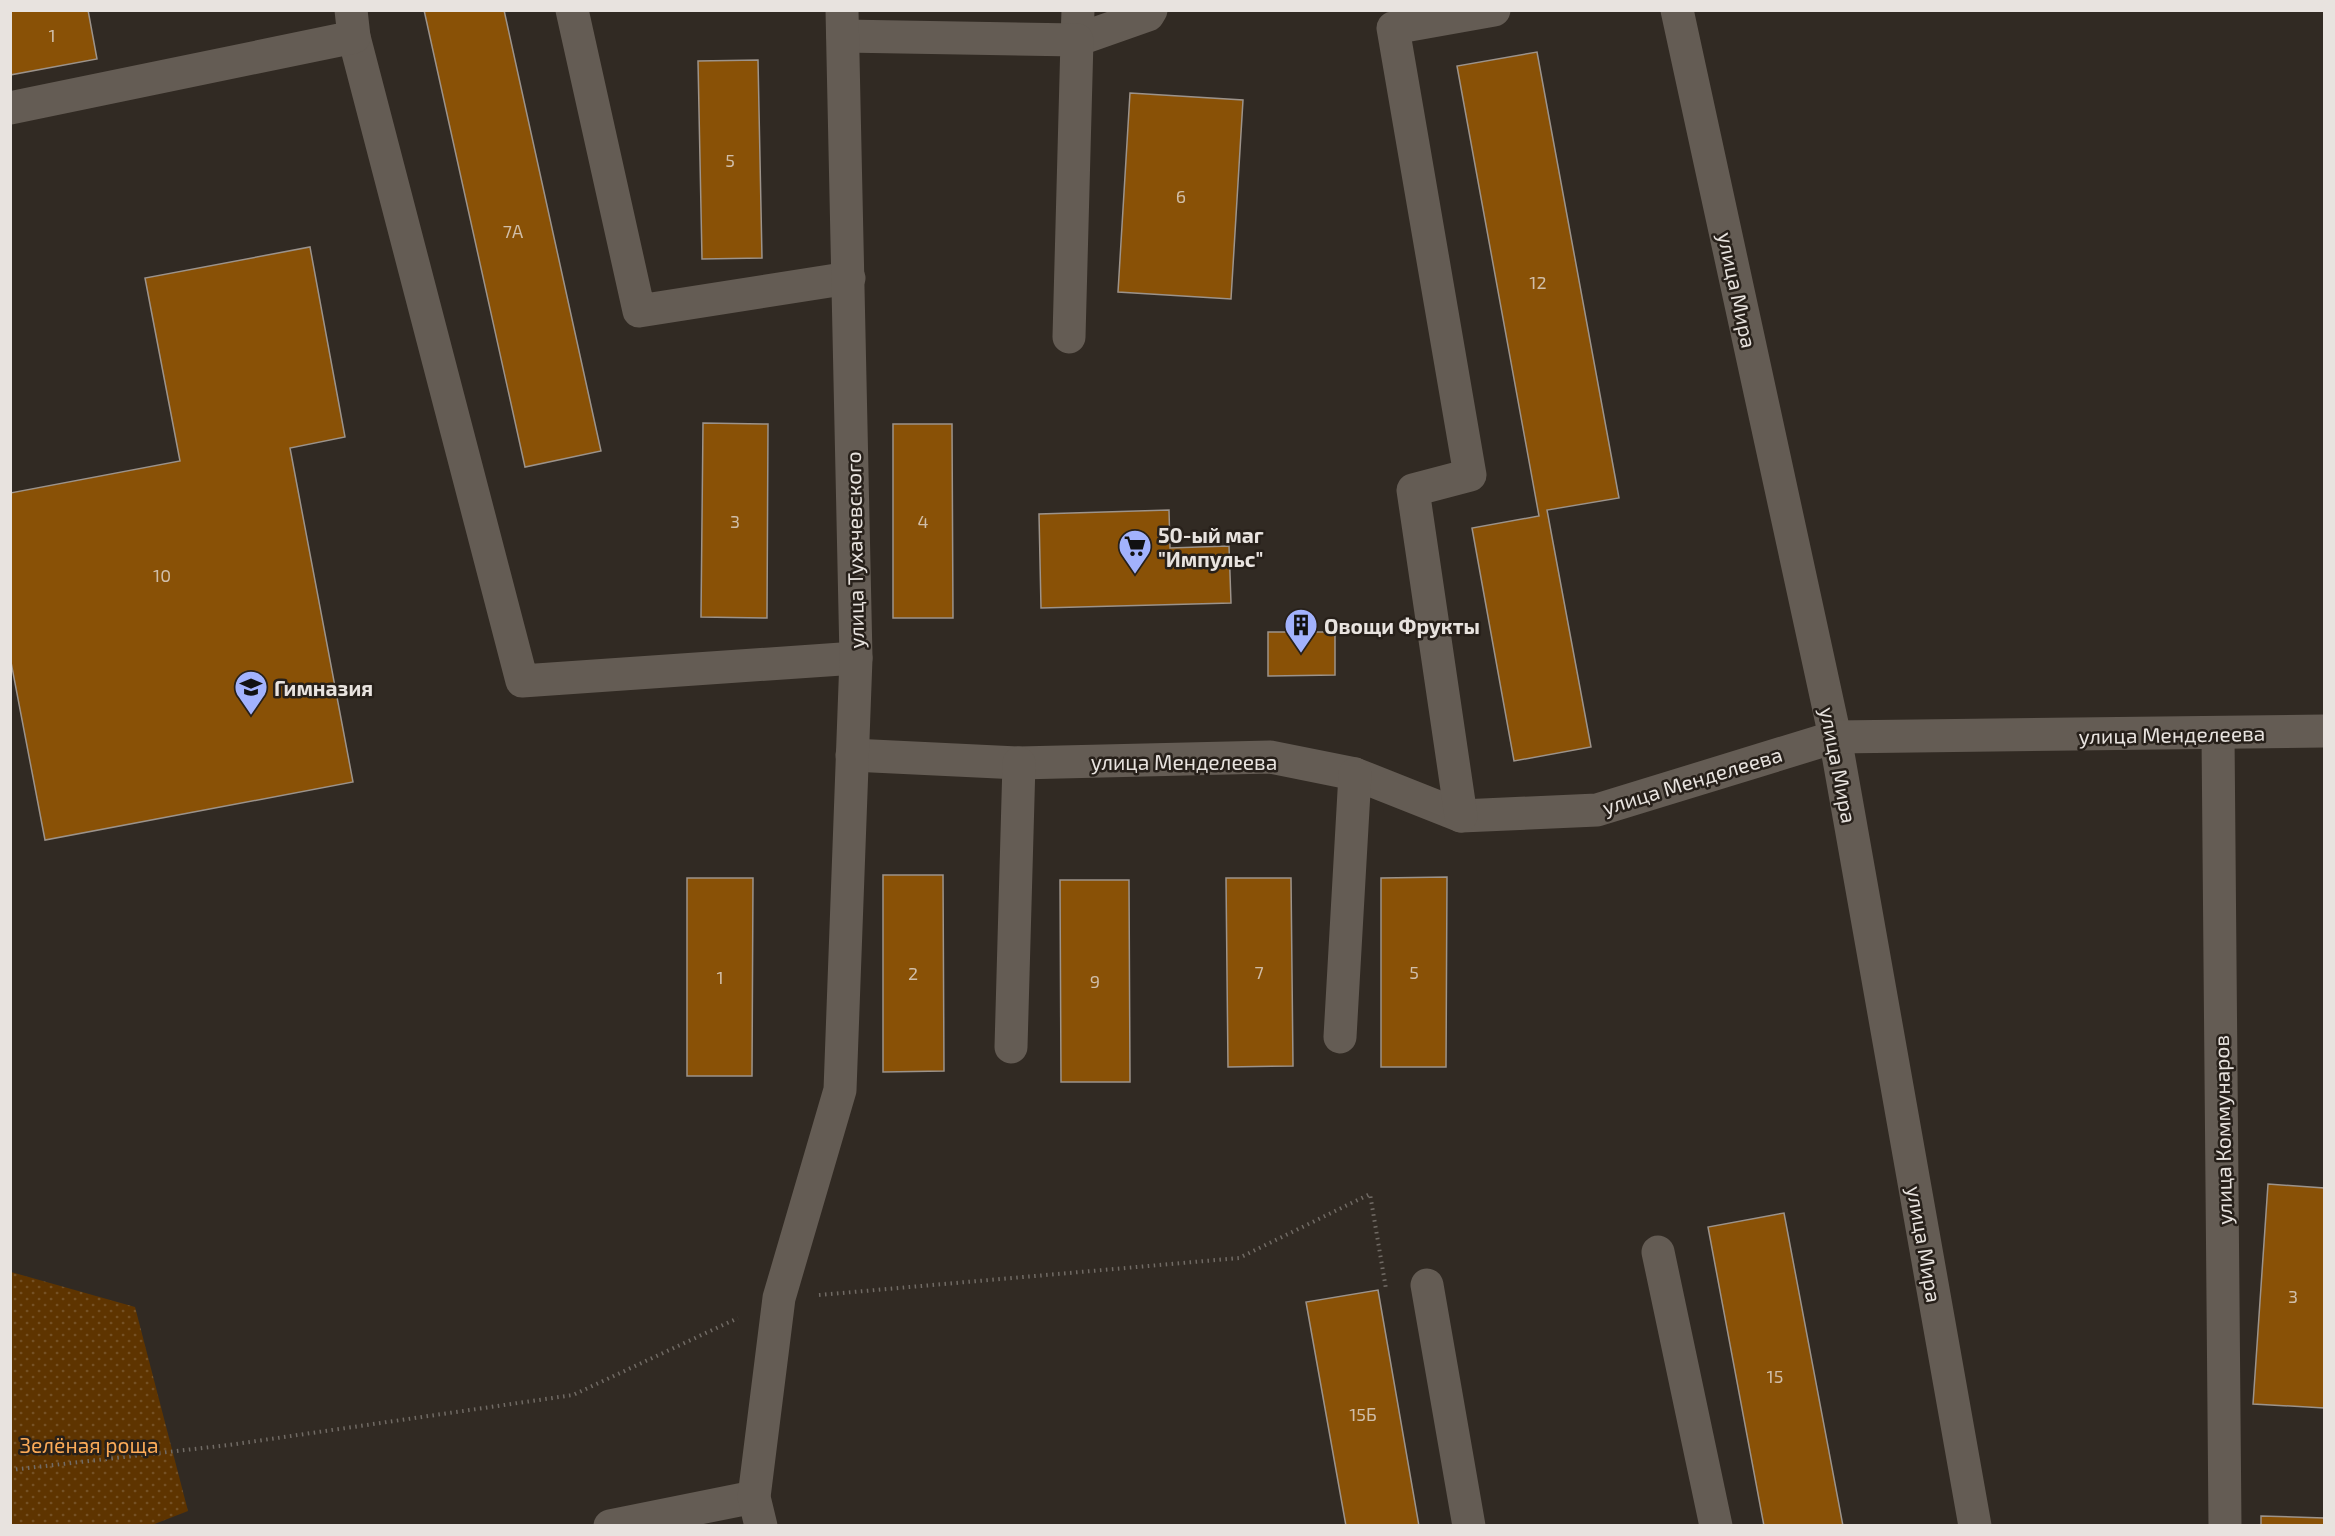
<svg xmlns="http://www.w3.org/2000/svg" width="2335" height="1536" viewBox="0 0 2335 1536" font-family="'Exo 2',sans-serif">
<defs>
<pattern id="grass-dots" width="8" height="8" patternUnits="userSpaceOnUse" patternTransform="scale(1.5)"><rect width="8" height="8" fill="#5e3400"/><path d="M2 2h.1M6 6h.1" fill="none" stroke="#755125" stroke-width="1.8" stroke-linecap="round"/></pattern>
</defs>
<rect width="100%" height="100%" fill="#312a23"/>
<polygon fill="url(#grass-dots)" points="11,1272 135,1307 188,1511 152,1525 11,1525"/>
<g fill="#895106" stroke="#9c938b" stroke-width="1.5">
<polygon points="10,10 88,10 97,59 10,75"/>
<polygon points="424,10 504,10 601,451 525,467"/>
<polygon points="1537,52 1619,498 1547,510 1591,747 1514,761 1472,528 1539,516 1457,66"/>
<polygon points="758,60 762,258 702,259 698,61"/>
<polygon points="1130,93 1243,100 1231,299 1118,292"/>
<polygon points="310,247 345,437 290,448 353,782 45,840 10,657 10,493 180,461 145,278"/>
<polygon points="703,423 768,424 767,618 701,617"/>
<polygon points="893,424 952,424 953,618 893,618"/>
<polygon points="1169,510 1170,548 1229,546 1231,603 1041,608 1039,514"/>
<polygon points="1268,632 1335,632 1335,675 1268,676"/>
<polygon points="883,875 943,875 944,1071 883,1072"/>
<polygon points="1447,877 1446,1067 1381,1067 1381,878"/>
<polygon points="687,878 753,878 752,1076 687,1076"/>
<polygon points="1226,878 1291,878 1293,1066 1228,1067"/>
<polygon points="1060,880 1129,880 1130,1082 1061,1082"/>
<polygon points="2268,1184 2324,1188 2324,1408 2253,1404"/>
<polygon points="1784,1213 1843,1526 1764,1526 1708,1227"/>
<polygon points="1378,1290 1419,1526 1346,1526 1306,1302"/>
<polygon points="2261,1516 2324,1518 2324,1526 2261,1526"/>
</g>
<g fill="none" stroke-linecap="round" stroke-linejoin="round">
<g stroke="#716b65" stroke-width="4" stroke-dasharray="1.5 4.5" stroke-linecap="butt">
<polyline points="819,1295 1239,1258 1370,1194 1386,1289"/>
<polyline points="10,1470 229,1445 573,1395 738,1318"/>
</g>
<g stroke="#645c54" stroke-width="33">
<polyline points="572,10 639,311 849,278"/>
<polyline points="1078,10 1077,40 1148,15 1151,10"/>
<polyline points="1677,10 1835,737 1975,1526"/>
<polyline points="843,36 1077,40 1069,337"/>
<polyline points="354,37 522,681 856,658"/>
<polyline points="10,108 354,37 351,10"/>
<polyline points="2218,734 2225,1526"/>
<polyline points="852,755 1019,763 1270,757 1355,774 1461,816 1597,810 1835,737 2324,731"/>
<polyline points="1461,816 1413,490 1470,475 1393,28 1494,10"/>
<polyline points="1340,1037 1355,774"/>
<polyline points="1011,1047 1019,763"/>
<polyline points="1658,1252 1716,1526"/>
<polyline points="1427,1285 1469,1526"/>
<polyline points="610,1526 754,1497"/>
<polyline points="761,1526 754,1497 779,1298 840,1090 856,658 842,10"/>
</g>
</g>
<defs>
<g id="supermarket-pin" transform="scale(1.725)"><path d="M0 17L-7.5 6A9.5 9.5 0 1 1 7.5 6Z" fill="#a2b2fd" stroke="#27201a"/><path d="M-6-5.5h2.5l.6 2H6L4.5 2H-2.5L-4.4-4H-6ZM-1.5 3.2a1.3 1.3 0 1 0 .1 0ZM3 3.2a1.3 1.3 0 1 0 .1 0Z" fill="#111"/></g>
<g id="building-pin" transform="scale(1.725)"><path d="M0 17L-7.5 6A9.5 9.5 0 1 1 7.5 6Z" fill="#a2b2fd" stroke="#27201a"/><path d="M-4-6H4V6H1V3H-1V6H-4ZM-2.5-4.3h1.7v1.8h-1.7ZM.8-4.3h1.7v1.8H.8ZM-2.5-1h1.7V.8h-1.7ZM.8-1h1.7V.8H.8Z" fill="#111"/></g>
<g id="school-pin" transform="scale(1.725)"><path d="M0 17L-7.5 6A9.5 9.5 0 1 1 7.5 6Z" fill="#a2b2fd" stroke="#27201a"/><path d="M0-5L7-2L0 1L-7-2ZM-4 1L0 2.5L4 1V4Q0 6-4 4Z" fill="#111"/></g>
</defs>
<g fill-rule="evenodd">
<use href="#supermarket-pin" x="1135" y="546"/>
<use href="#building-pin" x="1301" y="625"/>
<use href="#school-pin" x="251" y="687"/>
</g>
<g text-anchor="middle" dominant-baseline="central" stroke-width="5" stroke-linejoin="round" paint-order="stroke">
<g font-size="18" fill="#d0bea9">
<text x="52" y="35">1</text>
<text x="730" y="160">5</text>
<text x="1181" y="196">6</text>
<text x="513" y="231">7А</text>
<text x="1538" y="282">12</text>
<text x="735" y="521">3</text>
<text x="923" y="521">4</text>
<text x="162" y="575">10</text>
<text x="1259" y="972">7</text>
<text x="1414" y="972">5</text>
<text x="913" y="973">2</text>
<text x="720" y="977">1</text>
<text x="1095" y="981">9</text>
<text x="2293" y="1296">3</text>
<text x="1775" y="1376">15</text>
<text x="1363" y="1414">15Б</text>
</g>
<g font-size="21" fill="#e8e3df" stroke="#27201a">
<text transform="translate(1738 290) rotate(78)">улица Мира</text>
<text transform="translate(854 550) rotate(-91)">улица Тухачевского</text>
<text transform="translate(2172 734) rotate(-1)">улица Менделеева</text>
<text x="1184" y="761">улица Менделеева</text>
<text transform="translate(1839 765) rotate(79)">улица Мира</text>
<text transform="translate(1692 780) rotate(-17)">улица Менделеева</text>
<text transform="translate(2222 1130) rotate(-91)">улица Коммунаров</text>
<text transform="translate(1925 1244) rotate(80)">улица Мира</text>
</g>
<g font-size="21" font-weight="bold" fill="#e8e3df" stroke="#27201a" text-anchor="start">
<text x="1158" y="534">50-ый маг<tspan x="1158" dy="24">"Импульс"</tspan></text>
<text x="1324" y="625">Овощи Фрукты</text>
<text x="274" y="687">Гимназия</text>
</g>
<g font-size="21" fill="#fbaa57" stroke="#27201a">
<text x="89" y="1444">Зелёная роща</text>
</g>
</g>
<rect width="2335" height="1536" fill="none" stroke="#e8e3df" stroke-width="24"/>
</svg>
